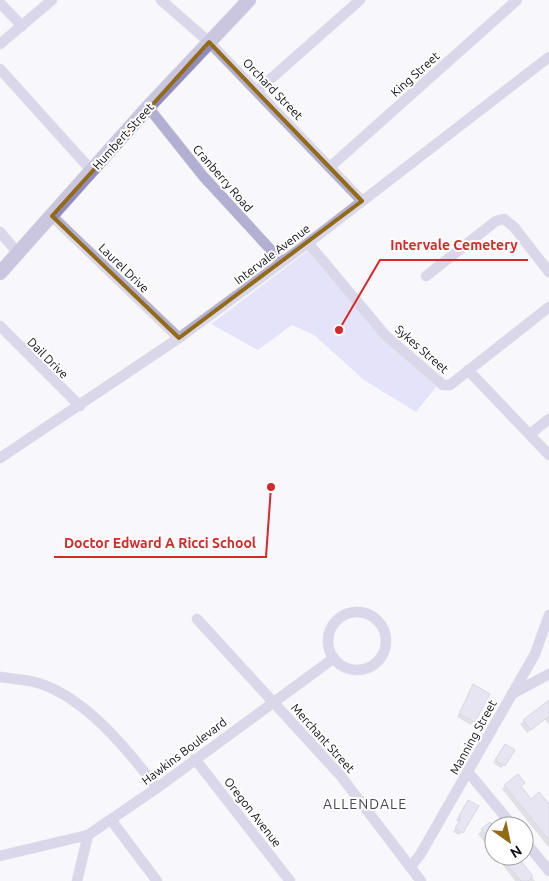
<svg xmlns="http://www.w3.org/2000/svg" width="549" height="881" viewBox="0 0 549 881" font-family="Ubuntu,sans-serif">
<rect width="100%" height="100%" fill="#f8f7fc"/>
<polygon fill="#cfcaf5" points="309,250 356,304 365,319 395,351 405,356 437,386 416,412 364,380 314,335 292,325 258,350 211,324"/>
<g fill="#0003">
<polygon points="473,686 489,694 471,725 457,717"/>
<polygon points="549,702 549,725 545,719 527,733 520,724"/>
<polygon points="505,745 504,765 501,768 493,763"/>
<polygon points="505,786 520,787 531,800 549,806 549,848 502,789"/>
<polygon points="469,801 462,832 459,835 453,832 459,822 456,820"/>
<polygon points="490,824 494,829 494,854 478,834"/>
<polygon points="496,856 516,856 535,881 515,881"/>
</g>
<g fill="#d0cee5" stroke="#b1aec5">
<polygon points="473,684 490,694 475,722 459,714"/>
<polygon points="549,700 549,716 531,730 523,720"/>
<polygon points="505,744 515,750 505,766 495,760"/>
<polygon points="518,774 525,783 521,786 531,799 539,792 549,804 549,840 504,785"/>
<polygon points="468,800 479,806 463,833 455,828 461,818 459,816"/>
<polygon points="490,822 494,826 494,846 481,829"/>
<polygon points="500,856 517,856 533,876 528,881 521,881"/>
</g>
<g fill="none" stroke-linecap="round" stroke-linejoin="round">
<g stroke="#d2d1d7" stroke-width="11">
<g id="street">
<polyline points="161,0 209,42 362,201"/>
<polyline points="0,3 22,26"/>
<polyline points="0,44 52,0"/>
<polyline points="0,69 92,171"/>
<polyline points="257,91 360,0"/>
<polyline points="148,107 203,176 282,262"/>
<polyline points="330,167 517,0"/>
<polyline points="52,216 179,338"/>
<polyline points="0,232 18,253"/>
<polyline points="308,243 386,336 443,385 450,385 549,307"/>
<polyline points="426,276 496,221 504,219 514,227 549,272"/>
<polyline points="0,326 80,406"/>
<polyline points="468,370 549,455"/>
<polyline points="530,434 549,419"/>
<polyline points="0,458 179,338 308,243 549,57"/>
<circle cx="357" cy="641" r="29"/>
<polyline points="197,619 340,775 421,881"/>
<path d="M0 677C12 679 26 679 38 683 85 697 128 750 157 788"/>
<polyline points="512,694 549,674"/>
<polyline points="195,759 290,881"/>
<polyline points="468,772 513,826"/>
<polyline points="111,820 157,881"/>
<polyline points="524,840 549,871"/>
<polyline points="0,856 88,835"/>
<polyline points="410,867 420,855 535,654 549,615"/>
<polyline points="77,881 88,835 157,788 334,658"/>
</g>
</g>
<g stroke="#d2d1d7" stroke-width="15">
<polyline id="secondary" points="0,273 148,107 249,0"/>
</g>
<use href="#street" stroke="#b3afd3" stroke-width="10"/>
<use href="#secondary" stroke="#928bbf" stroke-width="14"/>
</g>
<path d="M0 0H549V881H0ZM209 42 362 201 179 338 52 216Z" fill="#f8f7fc" fill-opacity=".55" fill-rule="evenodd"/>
<path fill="none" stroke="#936b14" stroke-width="4" stroke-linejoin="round" d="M209 42 362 201 179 338 52 216Z"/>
<g text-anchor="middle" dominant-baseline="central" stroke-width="4" stroke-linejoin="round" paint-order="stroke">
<g font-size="12" fill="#0d0c14" stroke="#fff">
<text transform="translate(415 74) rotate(-42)">King Street</text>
<text transform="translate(273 89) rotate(46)">Orchard Street</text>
<text transform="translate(123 136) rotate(-48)">Humbert Street</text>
<text transform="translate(223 178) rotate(49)">Cranberry Road</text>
<text transform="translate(272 254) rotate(-37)">Intervale Avenue</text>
<text transform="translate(124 268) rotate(44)">Laurel Drive</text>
<text transform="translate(422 349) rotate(41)">Sykes Street</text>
<text transform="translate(48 358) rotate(45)">Dail Drive</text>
<text transform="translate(473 737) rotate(-61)">Manning Street</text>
<text transform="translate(323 738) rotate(48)">Merchant Street</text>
<text transform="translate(184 751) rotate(-37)">Hawkins Boulevard</text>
<text transform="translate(253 812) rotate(52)">Oregon Avenue</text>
</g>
<g font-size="14" letter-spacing="1" fill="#464457" stroke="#fff">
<text x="365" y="804">ALLENDALE</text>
</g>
</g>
<path fill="none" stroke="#d62828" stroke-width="2" d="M339 330L380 260H528M271 487L266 557H54"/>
<g fill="#d62828" stroke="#fff" stroke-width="2">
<circle cx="339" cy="330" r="5"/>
<circle cx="271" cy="487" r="5"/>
</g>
<g font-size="14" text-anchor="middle" font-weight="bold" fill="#d62828" stroke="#fff" stroke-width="4" stroke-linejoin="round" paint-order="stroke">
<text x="454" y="250">Intervale Cemetery</text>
<text x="160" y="548">Doctor Edward A Ricci School</text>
</g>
<g transform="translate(509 841) rotate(147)"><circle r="24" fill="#ffffff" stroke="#9e9ea1"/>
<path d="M0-4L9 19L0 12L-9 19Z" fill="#936b14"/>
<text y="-8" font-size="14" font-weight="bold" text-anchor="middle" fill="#0d0c14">N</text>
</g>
</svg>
